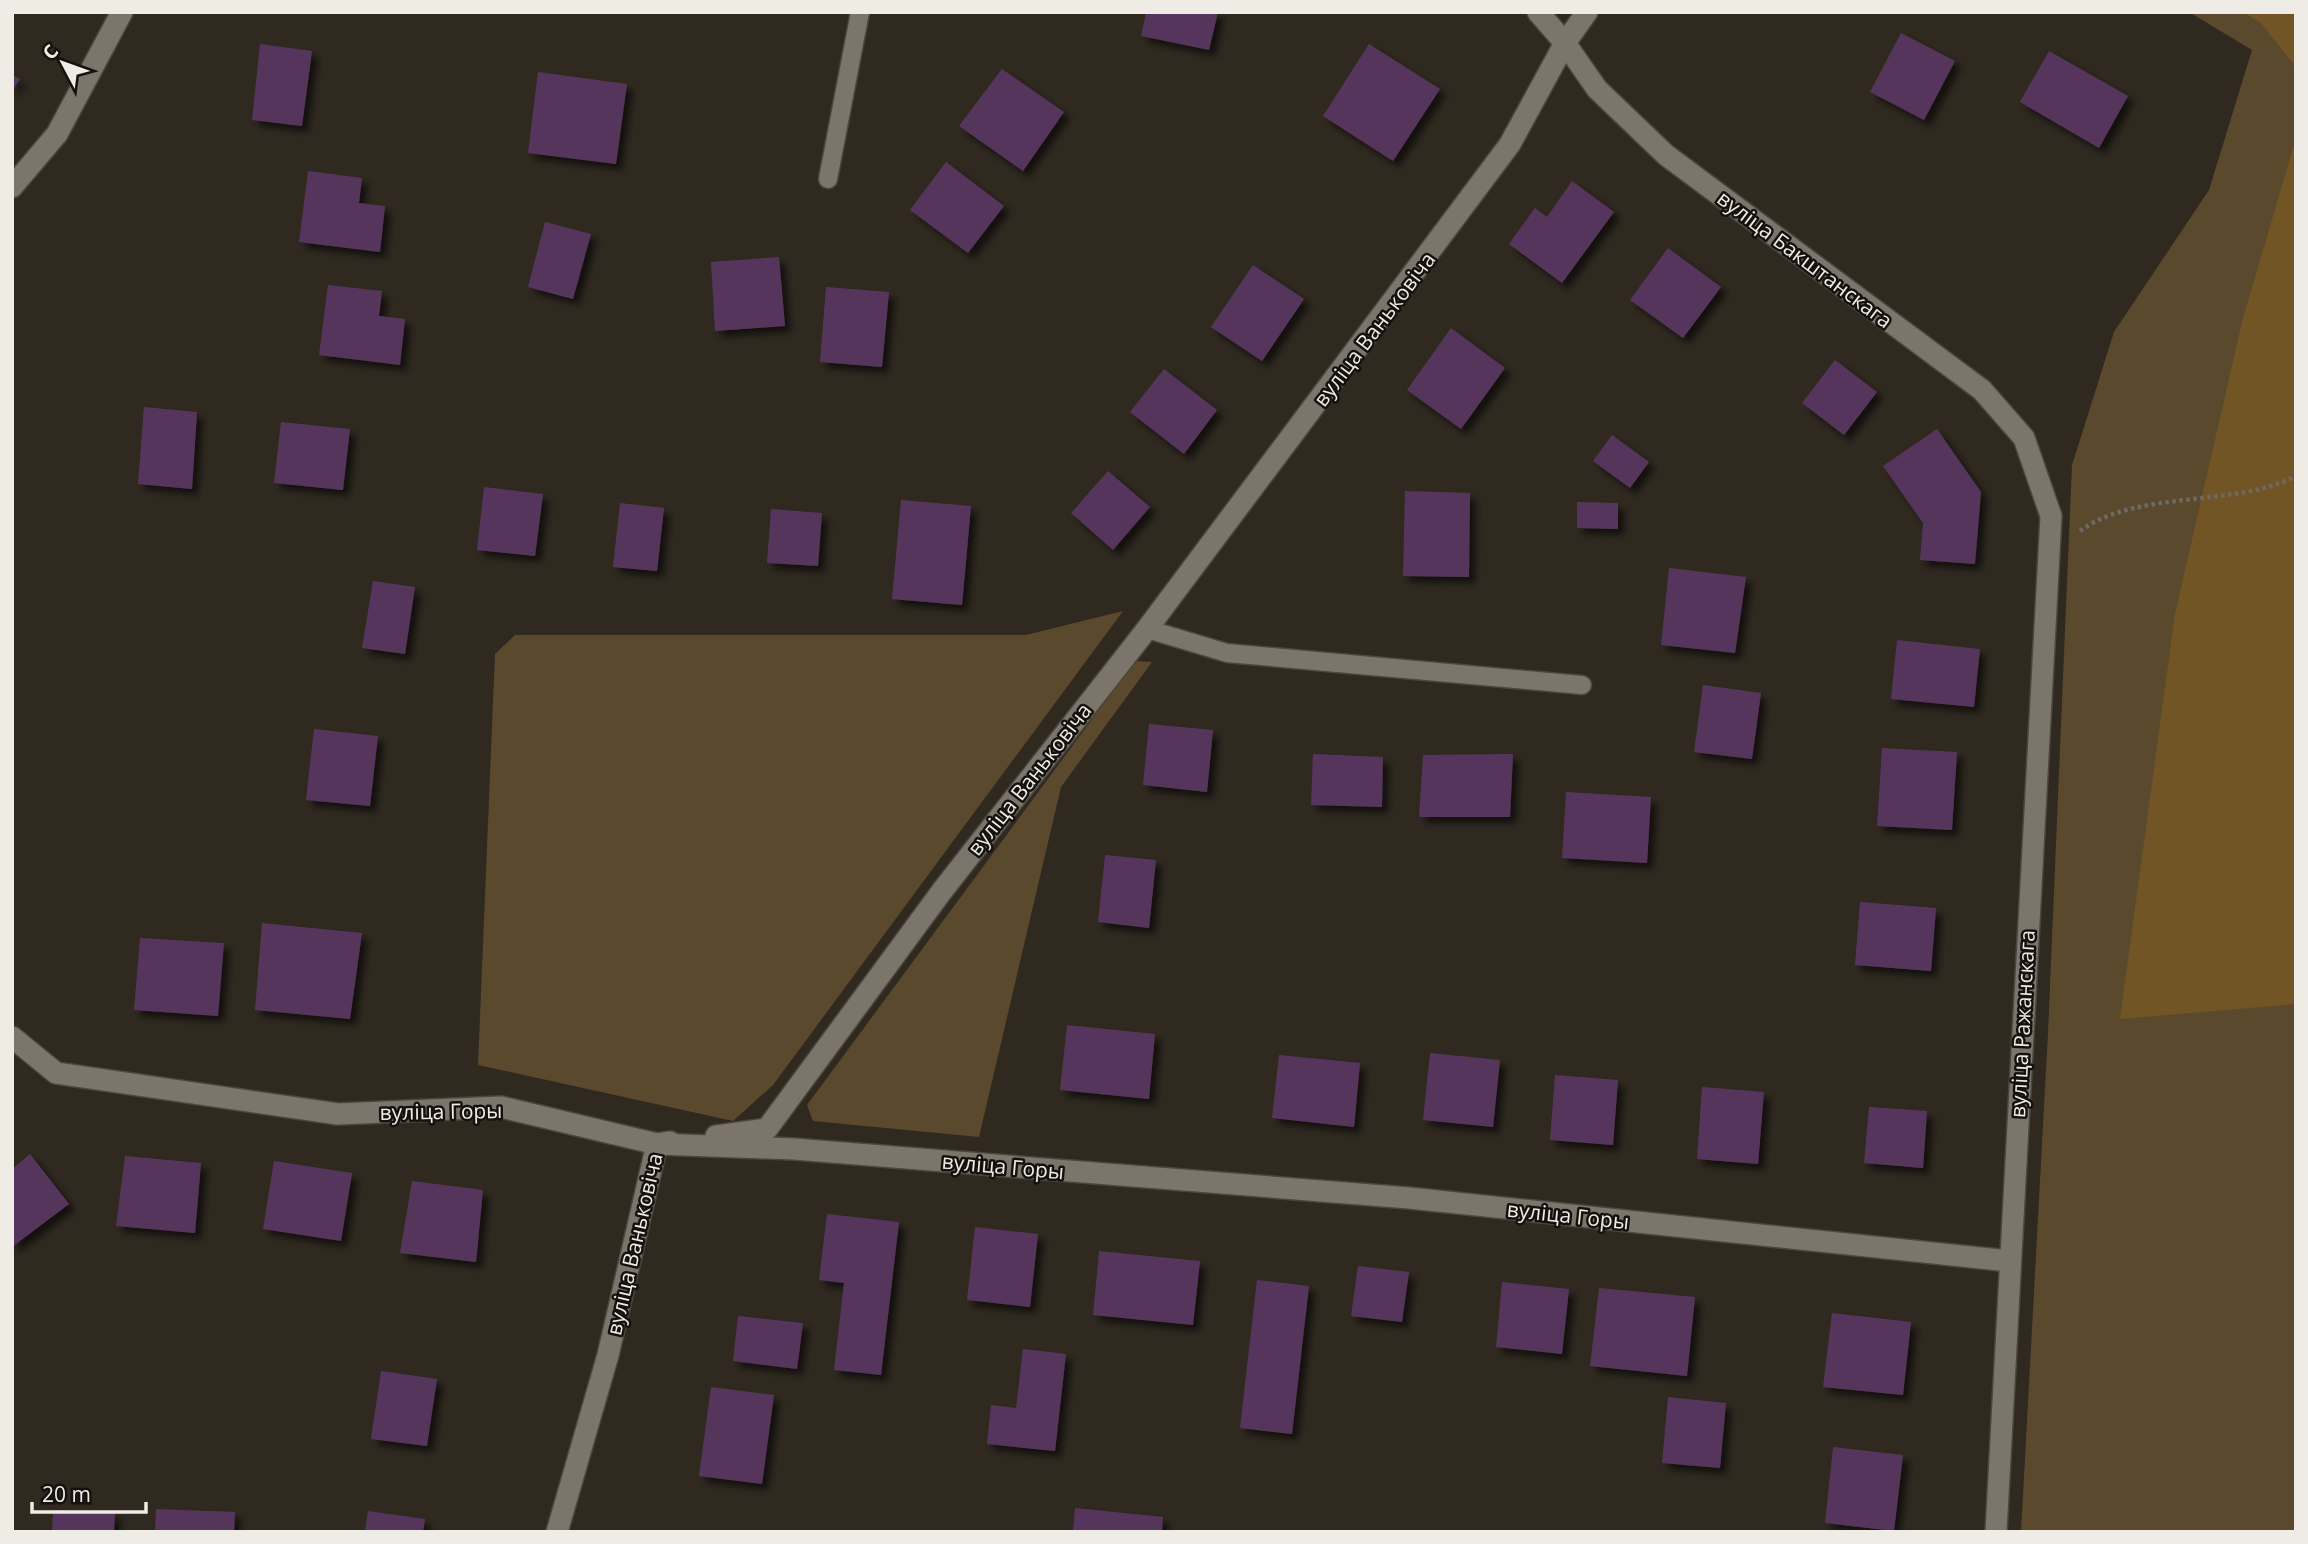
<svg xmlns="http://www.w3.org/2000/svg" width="2308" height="1544" viewBox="0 0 2308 1544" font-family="'Open Sans',sans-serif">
<defs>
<filter id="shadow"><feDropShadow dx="6" dy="6" stdDeviation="3.5" flood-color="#0009"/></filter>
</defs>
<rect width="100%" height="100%" fill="#2f2920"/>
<g fill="#5b492d">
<polygon points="2189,12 2296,12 2296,1532 2021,1532 2048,1033 2072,465 2114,332 2209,190 2252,50"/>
<polygon points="1123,611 773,1085 733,1121 478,1065 495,654 515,635 1026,635"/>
<polygon points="1135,661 1152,662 1061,787 979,1137 813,1121 807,1105"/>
</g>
<g fill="#725525">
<polygon points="2243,12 2296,12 2296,67 2261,23"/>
<polygon points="2296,138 2296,1004 2120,1019 2175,614 2243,318"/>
</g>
<g fill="#57365c" filter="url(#shadow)">
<polygon points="1146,12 1218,12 1209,50 1141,36"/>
<polygon points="1901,33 1955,61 1924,120 1870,92"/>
<polygon points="260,44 312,51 302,126 252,120"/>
<polygon points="1369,44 1440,89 1393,161 1323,116"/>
<polygon points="2049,51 2128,96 2099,148 2020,102"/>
<polygon points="1002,69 1064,112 1023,171 959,126"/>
<polygon points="538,72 627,84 616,164 528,153"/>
<polygon points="12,75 20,79 12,91"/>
<polygon points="946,162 1004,206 968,253 910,210"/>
<polygon points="308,171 362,178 359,203 385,206 380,252 299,242"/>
<polygon points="1572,181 1614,212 1562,283 1509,244 1535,208 1547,217"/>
<polygon points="545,222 591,234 573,299 528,287"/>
<polygon points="1668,248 1721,287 1683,338 1630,300"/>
<polygon points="779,257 785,326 715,331 711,262"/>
<polygon points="1253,265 1304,299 1262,361 1211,327"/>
<polygon points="328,285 382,291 379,316 405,319 400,365 319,355"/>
<polygon points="826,287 889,292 882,367 820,362"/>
<polygon points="1451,328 1505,368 1461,429 1407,390"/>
<polygon points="1835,360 1877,392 1844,435 1802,403"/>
<polygon points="1164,369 1217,410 1184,454 1130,412"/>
<polygon points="144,407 197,412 192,489 138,484"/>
<polygon points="281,422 350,429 343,490 274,483"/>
<polygon points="1937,429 1981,492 1975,564 1920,560 1923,523 1883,466"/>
<polygon points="1612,435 1649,462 1630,488 1593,461"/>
<polygon points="1108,471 1150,507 1113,550 1071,513"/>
<polygon points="484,487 543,494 535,556 477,550"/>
<polygon points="1405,491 1470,493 1469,577 1403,576"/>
<polygon points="901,500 971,506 962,605 892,599"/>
<polygon points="1577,502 1618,503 1618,529 1577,528"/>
<polygon points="620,503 664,508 657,571 613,567"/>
<polygon points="771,509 822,513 818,566 767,563"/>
<polygon points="1669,568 1746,577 1735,653 1661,645"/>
<polygon points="373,581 415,587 405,654 362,648"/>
<polygon points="1897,640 1980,649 1974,707 1891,699"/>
<polygon points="1703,685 1761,693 1752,759 1694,752"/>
<polygon points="1149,724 1213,730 1207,792 1143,785"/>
<polygon points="314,729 378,736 370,806 306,800"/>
<polygon points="1882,748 1957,752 1952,830 1877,826"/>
<polygon points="1313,754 1383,757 1382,807 1311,805"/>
<polygon points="1513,754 1510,817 1419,817 1423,755"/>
<polygon points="1566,792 1651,797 1647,863 1562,858"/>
<polygon points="1105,855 1156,860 1149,928 1098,922"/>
<polygon points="1860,902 1936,908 1931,971 1855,965"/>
<polygon points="262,923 362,933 350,1019 255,1010"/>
<polygon points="140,938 224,943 218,1016 134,1010"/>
<polygon points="1067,1025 1155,1034 1149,1099 1060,1090"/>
<polygon points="1430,1053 1500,1060 1493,1127 1423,1120"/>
<polygon points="1279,1055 1360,1063 1354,1127 1272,1118"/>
<polygon points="1555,1075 1618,1080 1613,1145 1550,1140"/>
<polygon points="1702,1087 1764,1092 1758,1164 1697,1159"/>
<polygon points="1869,1107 1927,1111 1923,1168 1864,1163"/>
<polygon points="30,1154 69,1204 12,1247 12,1169"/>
<polygon points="125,1156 201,1163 195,1233 116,1226"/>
<polygon points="274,1161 352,1173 341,1241 263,1229"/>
<polygon points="412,1181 483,1190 476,1262 400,1253"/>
<polygon points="827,1214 899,1222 881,1375 834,1370 844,1283 819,1280"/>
<polygon points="975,1227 1038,1234 1030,1307 967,1300"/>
<polygon points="1099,1251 1200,1261 1193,1325 1093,1315"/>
<polygon points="1358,1266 1409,1272 1402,1322 1351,1316"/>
<polygon points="1257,1280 1309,1286 1292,1434 1240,1428"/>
<polygon points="1502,1282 1569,1289 1562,1354 1496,1347"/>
<polygon points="1599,1288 1695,1297 1687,1376 1590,1366"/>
<polygon points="1832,1313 1911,1322 1903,1395 1823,1387"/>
<polygon points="738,1316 803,1323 797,1369 733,1361"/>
<polygon points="1023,1349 1066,1354 1055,1451 987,1444 991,1405 1016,1408"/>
<polygon points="381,1371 437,1379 427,1446 371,1439"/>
<polygon points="711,1387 774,1395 762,1484 699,1476"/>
<polygon points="1668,1397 1726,1403 1720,1468 1662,1463"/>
<polygon points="1833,1447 1903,1455 1894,1531 1825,1523"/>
<polygon points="1075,1508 1163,1517 1162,1532 1073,1532"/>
<polygon points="156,1509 235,1512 234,1532 155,1532"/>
<polygon points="53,1510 115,1513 114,1532 52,1532"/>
<polygon points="368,1511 425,1519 423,1532 365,1532"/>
</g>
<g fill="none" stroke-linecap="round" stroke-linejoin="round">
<g stroke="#4b463f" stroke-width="21">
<g id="lane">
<polyline points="828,179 860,12"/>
<polyline points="1147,629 1227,653 1582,685"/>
</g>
</g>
<g stroke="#4b463f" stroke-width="24">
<g id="street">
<polyline points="1538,12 1565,43 1597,89 1666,155 1982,390 2024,438 2051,516 1996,1532"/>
<polyline points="12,187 57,134 122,12"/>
<polyline points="12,1037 56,1073 338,1114 501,1107 657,1144 794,1149 1409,1198 2009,1261"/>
<polyline points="716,1136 767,1129 942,891 1147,629 1510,144 1565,43 1587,12"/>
<polyline points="557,1532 608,1355 657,1144 670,1142"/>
</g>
</g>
<path stroke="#6e6961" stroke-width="4.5" stroke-dasharray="3.5 3.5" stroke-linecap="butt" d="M2080 531C2137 489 2235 508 2296 476"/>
<use href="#lane" stroke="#7c756b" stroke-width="18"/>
<use href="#street" stroke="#7c756b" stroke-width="21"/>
</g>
<g text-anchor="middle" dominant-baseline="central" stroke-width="5" stroke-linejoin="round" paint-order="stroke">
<g font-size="21" fill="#efebe5" stroke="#15120e">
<text transform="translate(1805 259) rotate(37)">вуліца Бакштанскага</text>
<text transform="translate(1374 329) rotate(-53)">вуліца Ваньковіча</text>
<text transform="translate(1029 779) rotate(-52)">вуліца Ваньковіча</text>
<text transform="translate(2022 1024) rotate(-87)">вуліца Ражанскага</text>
<text transform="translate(441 1111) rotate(-1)">вуліца Горы</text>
<text transform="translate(1003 1166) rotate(5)">вуліца Горы</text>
<text transform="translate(1568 1215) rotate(6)">вуліца Горы</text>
<text transform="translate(634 1244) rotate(-77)">вуліца Ваньковіча</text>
</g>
</g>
<rect width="2308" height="1544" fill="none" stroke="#efebe5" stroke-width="28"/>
<g transform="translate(63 63) rotate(311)" stroke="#15120e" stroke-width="5" paint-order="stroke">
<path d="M0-5L12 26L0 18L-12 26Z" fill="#efebe5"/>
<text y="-10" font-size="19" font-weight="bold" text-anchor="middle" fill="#efebe5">С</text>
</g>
<path d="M32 1502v10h114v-10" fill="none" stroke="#efebe5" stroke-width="3.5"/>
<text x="42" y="1502" font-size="21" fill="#efebe5" stroke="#15120e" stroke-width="5" paint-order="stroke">20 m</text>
</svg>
